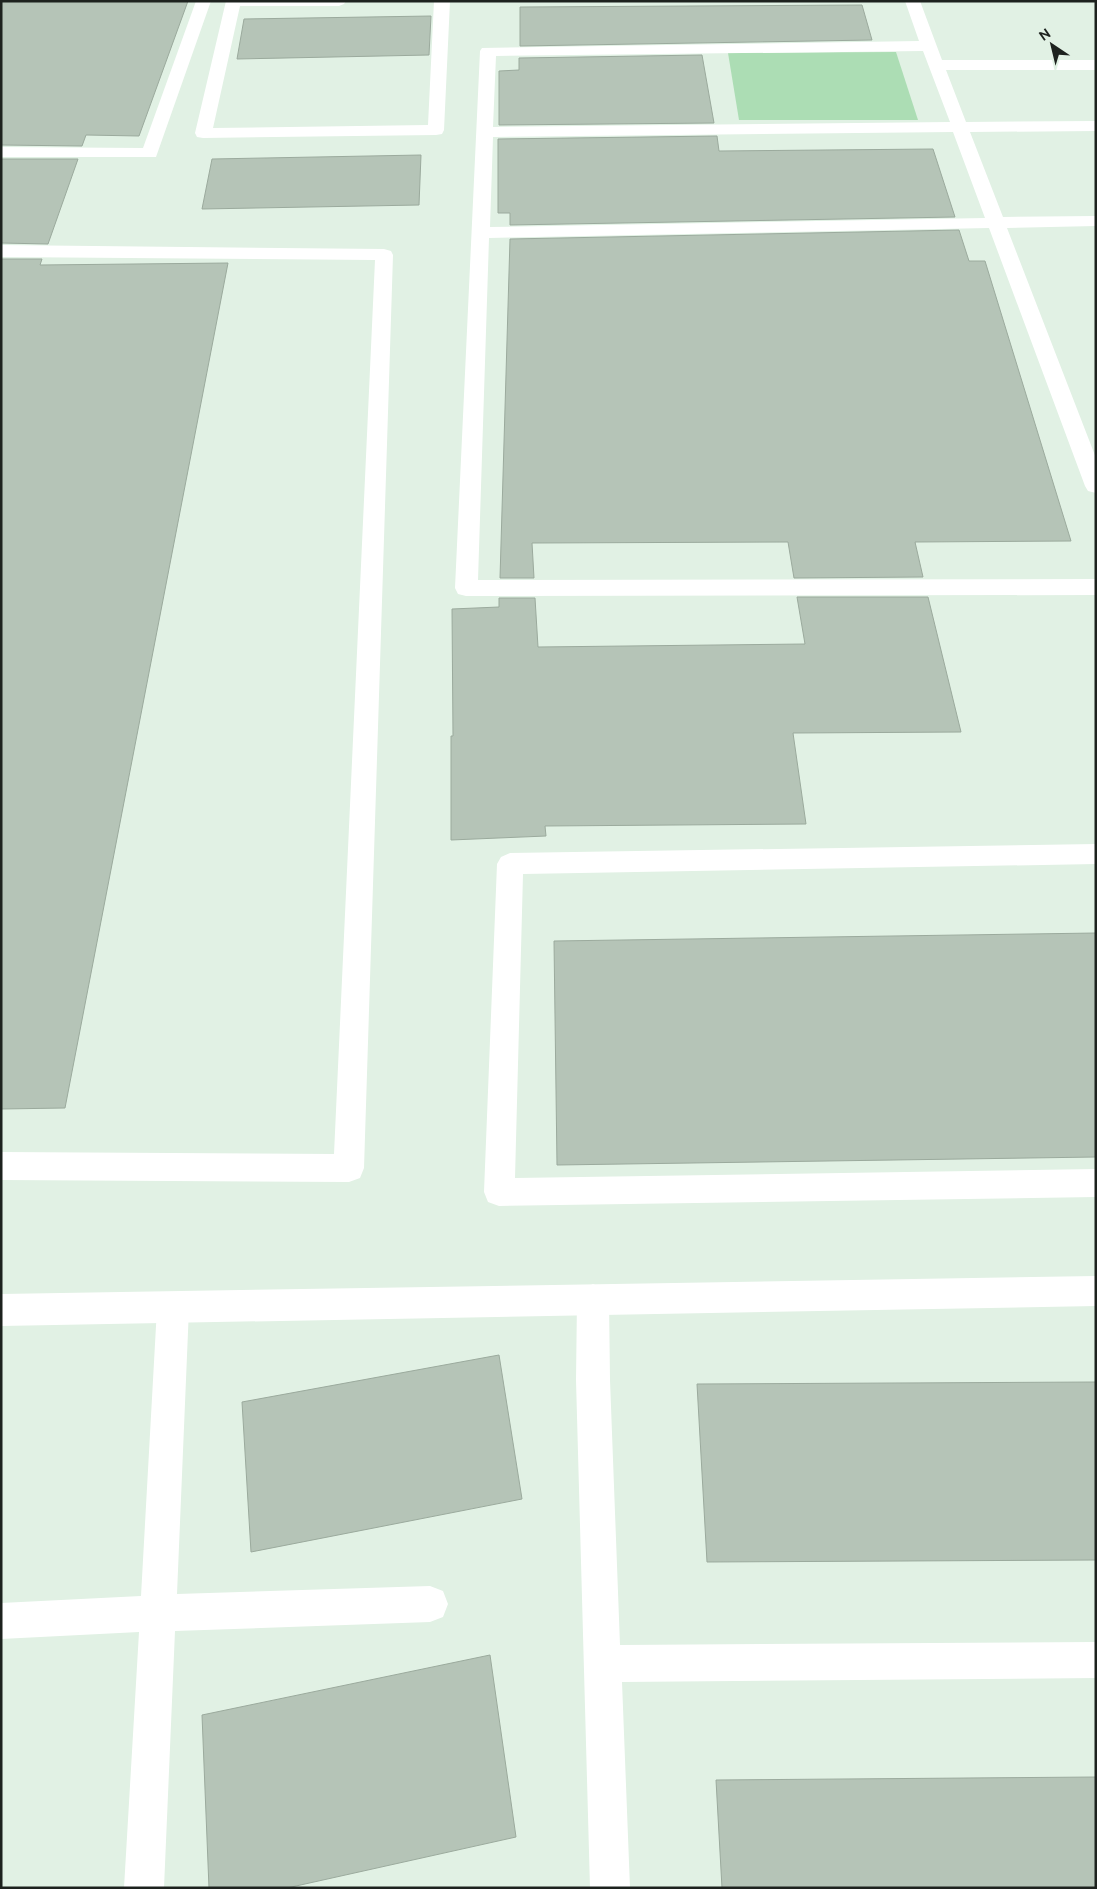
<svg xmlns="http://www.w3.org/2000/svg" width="1097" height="1889" viewBox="0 0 1097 1889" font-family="Ubuntu,sans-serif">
<rect width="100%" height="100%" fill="#e1f1e4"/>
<polygon fill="#acddb4" points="896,52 918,120 739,120 728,53"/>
<g fill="#b5c4b7" stroke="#9baa9d">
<polygon points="1,1 188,1 139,136 86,135 82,146 1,145"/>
<polygon points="862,5 872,40 520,46 520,7"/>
<polygon points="431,16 429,55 237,59 244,19"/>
<polygon points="702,55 714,123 499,125 499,71 519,70 519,58"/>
<polygon points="717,136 719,151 933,149 955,217 510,225 510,213 498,213 498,139"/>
<polygon points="421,155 419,205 202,209 212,159"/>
<polygon points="1,159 78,159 48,244 1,243"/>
<polygon points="959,230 969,261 985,261 1071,541 915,542 923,577 794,578 788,542 532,543 534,578 500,578 510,239"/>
<polygon points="1,259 42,259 40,265 228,263 65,1108 1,1109"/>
<polygon points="797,597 928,597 961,732 793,733 806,824 545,826 546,836 451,840 451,736 453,736 452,609 499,607 499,598 535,598 538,647 805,644"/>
<polygon points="1096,933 1096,1157 557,1165 554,941"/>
<polygon points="499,1355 522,1499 251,1552 242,1402"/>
<polygon points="1096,1382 1096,1560 707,1562 697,1384"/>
<polygon points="490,1655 516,1837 287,1888 209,1888 202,1715"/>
<polygon points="1096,1777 1096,1888 722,1888 716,1780"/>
</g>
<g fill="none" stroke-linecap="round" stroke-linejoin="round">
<g fill="#fff" fill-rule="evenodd">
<polygon points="196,1 211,1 156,157 1,157 1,147 143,148"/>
<polygon points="226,1 346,1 344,4 339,6 240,6 213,128 428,125 434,1 450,1 444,130 442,134 436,135 203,138 197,137 195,133"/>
<path d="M905 1H920L942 60H1096V70H946L966 122 1096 121V131L970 132 1003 217 1096 216V226L1007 228 1096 458V493L1088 491 1085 486 989 228 489 238 478 580 1096 579V595L466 596 458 594 455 588 480 51 482 48 919 41ZM923 51 950 122 493 127 496 56ZM953 132 985 218 490 227 493 137Z"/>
<polygon points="1,245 384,249 391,251 393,255 364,1168 360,1178 349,1182 1,1180 1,1152 334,1154 375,260 1,257"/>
<polygon points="1096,844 1096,864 523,874 515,1178 1096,1169 1096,1197 499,1206 488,1202 484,1192 497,864 501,857 510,853"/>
<polygon points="593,1284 604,1289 609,1300 610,1380 620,1645 1096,1642 1096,1678 622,1682 630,1888 590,1888 576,1380 577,1300 582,1289"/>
<polygon points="173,1292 184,1297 189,1308 177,1594 430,1586 443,1591 448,1604 443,1617 430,1622 175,1631 164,1888 124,1888 139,1632 1,1639 1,1603 141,1596 157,1308 162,1297"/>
</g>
<polygon fill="#fff" fill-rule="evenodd" points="1096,1276 1096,1306 1,1326 1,1294"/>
</g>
<rect width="1097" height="1889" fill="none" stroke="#1d221e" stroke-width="5"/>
<g transform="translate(1052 45) rotate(325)" stroke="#e1f1e4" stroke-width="4" paint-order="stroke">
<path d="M0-4L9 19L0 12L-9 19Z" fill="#1d221e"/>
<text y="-8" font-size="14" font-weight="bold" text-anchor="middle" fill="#1d221e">N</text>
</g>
</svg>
